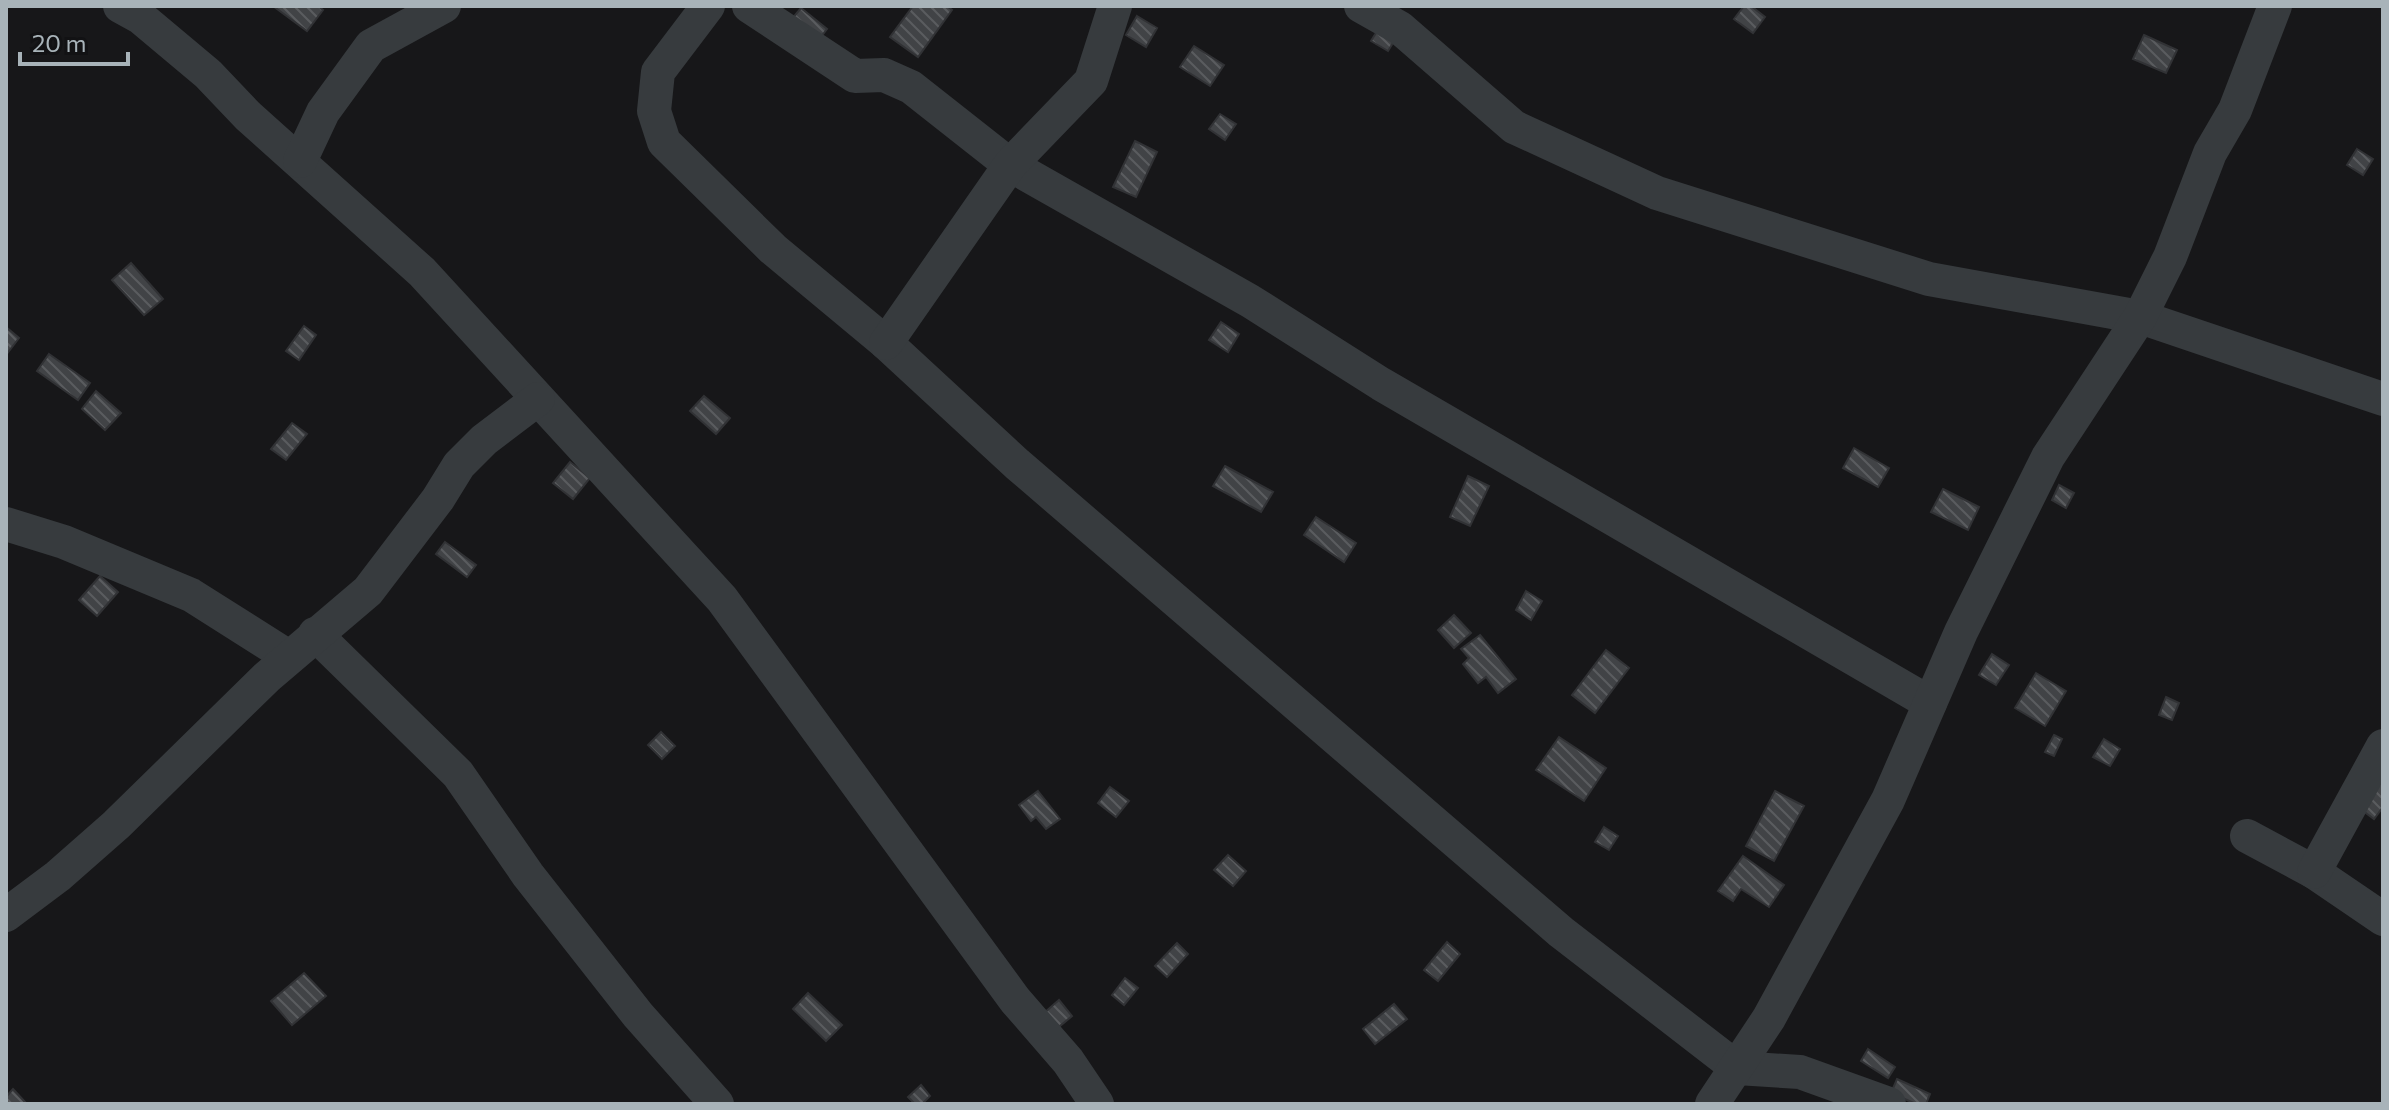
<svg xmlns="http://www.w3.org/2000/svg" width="2389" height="1110" viewBox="0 0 2389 1110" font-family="Commissioner,sans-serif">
<defs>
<pattern id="building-back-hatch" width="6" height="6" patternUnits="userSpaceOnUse" patternTransform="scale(2)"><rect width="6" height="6" fill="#414346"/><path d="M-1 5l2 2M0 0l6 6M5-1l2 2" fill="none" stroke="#5a5c5f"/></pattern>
</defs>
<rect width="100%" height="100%" fill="#171719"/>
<g fill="url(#building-back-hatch)" stroke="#313235" stroke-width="2">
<polygon points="273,6 318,6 323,10 307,31"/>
<polygon points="913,6 947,6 952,10 918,57 890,37"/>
<polygon points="1744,6 1751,6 1765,17 1753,33 1734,19"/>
<polygon points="801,8 827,29 814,46 787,25"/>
<polygon points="1137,16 1157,28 1146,47 1126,35"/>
<polygon points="1379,28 1396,38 1388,51 1371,41"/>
<polygon points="2144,35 2177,50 2166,73 2133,59"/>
<polygon points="1194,46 1224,65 1210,86 1180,67"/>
<polygon points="1220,114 1236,124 1225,140 1209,129"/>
<polygon points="1135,141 1157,152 1136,197 1113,187"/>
<polygon points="2357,149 2373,159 2363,175 2347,165"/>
<polygon points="131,263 163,299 144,315 112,280"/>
<polygon points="1221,322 1239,334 1228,352 1209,340"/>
<polygon points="304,326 316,335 299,360 286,351"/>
<polygon points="6,327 19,338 6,355"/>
<polygon points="49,354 90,383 78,400 37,371"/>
<polygon points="96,391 121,413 105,430 82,409"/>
<polygon points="704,396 730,418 716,434 690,411"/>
<polygon points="292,423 307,434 286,460 271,449"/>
<polygon points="1854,448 1889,468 1878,487 1843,468"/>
<polygon points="570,462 590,478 573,499 553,483"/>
<polygon points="1225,466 1273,492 1261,512 1213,486"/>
<polygon points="1468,476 1489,486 1470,526 1450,517"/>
<polygon points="2059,485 2074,493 2066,508 2052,500"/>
<polygon points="1943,489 1979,507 1968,530 1931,512"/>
<polygon points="1316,517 1356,543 1344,562 1304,535"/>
<polygon points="445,542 476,565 467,577 436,554"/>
<polygon points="100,576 118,592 97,616 79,600"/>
<polygon points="1526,591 1542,601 1531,620 1516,610"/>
<polygon points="1454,615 1471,633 1454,648 1438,630"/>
<polygon points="1480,635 1516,679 1498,693 1486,677 1478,683 1463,664 1469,658 1461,649"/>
<polygon points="1606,650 1629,668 1595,713 1572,695"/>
<polygon points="1992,654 2009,665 1996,685 1979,675"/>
<polygon points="2036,673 2066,691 2045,726 2015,708"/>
<polygon points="2166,697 2179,703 2172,720 2159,715"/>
<polygon points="661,732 675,746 662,759 648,745"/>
<polygon points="2054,735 2062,739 2054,756 2045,752"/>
<polygon points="1559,737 1606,768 1584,801 1536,770"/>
<polygon points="2104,739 2120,749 2110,766 2093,757"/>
<polygon points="2383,779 2383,807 2374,819 2355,805"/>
<polygon points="1110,787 1129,801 1116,817 1098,803"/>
<polygon points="1038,791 1060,819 1046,829 1036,817 1031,821 1019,805"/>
<polygon points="1775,791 1804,806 1774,861 1746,846"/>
<polygon points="1604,827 1618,836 1609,850 1595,842"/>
<polygon points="1228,855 1246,871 1233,886 1214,870"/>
<polygon points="1743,856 1784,885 1769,907 1741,889 1733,901 1718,891"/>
<polygon points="1447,942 1460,954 1438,981 1424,970"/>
<polygon points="1177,943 1188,954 1167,977 1155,966"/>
<polygon points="304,973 326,996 292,1025 271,1001"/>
<polygon points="1125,978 1138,988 1124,1005 1112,995"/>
<polygon points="808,993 842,1025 826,1041 793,1009"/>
<polygon points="1059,1000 1072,1016 1049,1035 1036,1020"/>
<polygon points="1394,1004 1407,1019 1375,1044 1363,1029"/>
<polygon points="1868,1049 1895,1067 1888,1078 1861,1061"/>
<polygon points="1897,1079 1930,1094 1926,1104 1916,1104 1891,1093"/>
<polygon points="921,1085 930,1096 922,1104 915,1104 908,1097"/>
<polygon points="13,1089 26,1103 25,1104 6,1104 6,1097"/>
</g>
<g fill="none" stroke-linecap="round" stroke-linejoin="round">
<g stroke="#373b3e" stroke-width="34">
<polyline points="120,6 140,17 208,74 248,116 422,272 722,599 1015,1000 1068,1061 1097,1104"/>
<polyline points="708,6 658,72 654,111 664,142 773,249 886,343 1017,464 1561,932 1737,1068 1800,1072 1889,1104"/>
<polyline points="749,6 855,76 884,75 911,87 1010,165 1250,301 1381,384 1930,703"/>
<polyline points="1361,6 1400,28 1514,127 1657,193 1929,279 2140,317 2383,399"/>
<polyline points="300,161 323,112 371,46 444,6"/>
<polyline points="886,343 1010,165 1091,81 1115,6"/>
<polyline points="6,524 64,542 191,595 289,657"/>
<polyline points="315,634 458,774 528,875 638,1015 717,1104"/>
<polyline points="2247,836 2314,872 2383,919"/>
<polyline points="2314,872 2383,746"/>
<polyline points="6,915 58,876 116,825 267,677 368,591 438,499 459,465 484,440 538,399"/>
<polyline points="1712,1104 1769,1018 1888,800 1961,632 2048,457 2140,317 2170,257 2210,153 2235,110 2275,6"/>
</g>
</g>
<rect width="2389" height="1110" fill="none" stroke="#a8b3b9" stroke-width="16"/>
<path d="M20 52v12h108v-12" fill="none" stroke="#a8b3b9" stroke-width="4"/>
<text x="32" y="52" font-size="24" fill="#a8b3b9" stroke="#121214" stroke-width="6" paint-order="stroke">20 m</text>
</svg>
